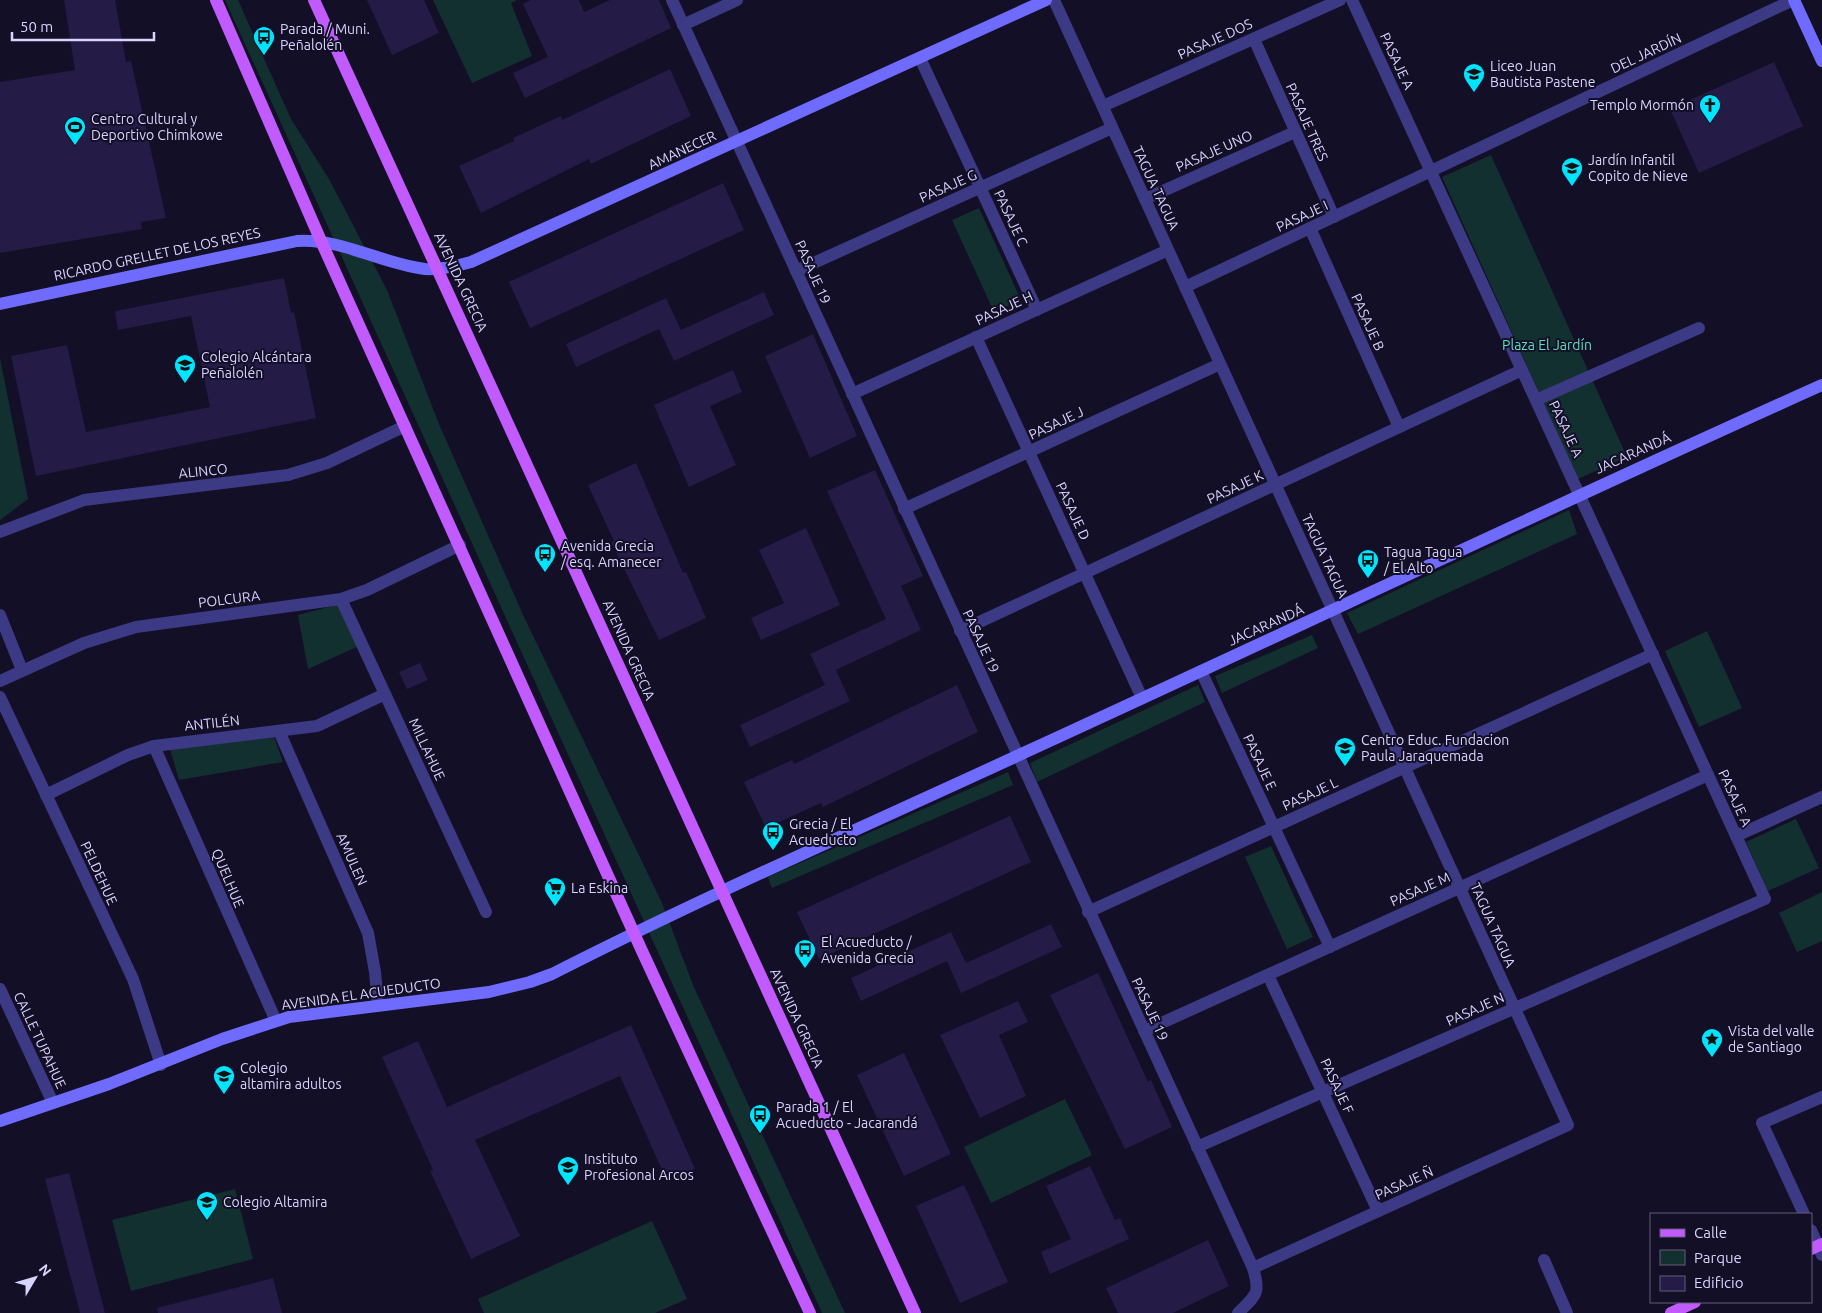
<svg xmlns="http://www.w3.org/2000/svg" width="1822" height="1313" viewBox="0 0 1822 1313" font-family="Ubuntu,sans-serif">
<rect width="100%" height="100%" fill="#130f26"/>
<g fill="#12302f">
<polygon points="225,0 238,0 291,119 329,179 387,290 439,424 524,617 662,903 693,985 845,1313 822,1313"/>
<polygon points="433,0 517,0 511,3 532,56 472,83"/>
<polygon points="1491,155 1627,457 1578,479 1442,177"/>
<polygon points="979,208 1021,300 994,312 952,220"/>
<polygon points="0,358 28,499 0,520"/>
<polygon points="1569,510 1577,534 1358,634 1347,613"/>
<polygon points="340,604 359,646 308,669 298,615"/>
<polygon points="1707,631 1742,708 1699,727 1665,651"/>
<polygon points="1312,635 1318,648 1222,693 1215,676"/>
<polygon points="1198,685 1205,702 1037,782 1030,763"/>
<polygon points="274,737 283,762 179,780 170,749"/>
<polygon points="1008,772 1013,785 772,888 768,877"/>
<polygon points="1796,819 1819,868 1768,891 1746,842"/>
<polygon points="1271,846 1313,937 1287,949 1245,857"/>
<polygon points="1822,892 1822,941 1797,952 1779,913"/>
<polygon points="1065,1099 1092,1155 991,1203 964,1147"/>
<polygon points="235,1189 253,1259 131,1291 112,1220"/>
<polygon points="652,1221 687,1299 655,1313 484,1313 478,1299"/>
</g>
<g fill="#241b47">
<polygon points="64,0 115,0 126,62 131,61 166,218 141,222 142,229 0,253 0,82 75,70"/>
<polygon points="367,0 424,0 439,33 392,55"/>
<polygon points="531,0 579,0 584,12 610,0 659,0 671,28 525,98 513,73 548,57 523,4"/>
<polygon points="1774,62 1803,126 1699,173 1670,109"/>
<polygon points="670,69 691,116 591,164 589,159 481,213 459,166 514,141 513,138 561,116 562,120"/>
<polygon points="723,183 744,230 530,328 509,282"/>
<polygon points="284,278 291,313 294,312 316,418 36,476 11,356 67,345 86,432 210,407 191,316 118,330 115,311"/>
<polygon points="764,292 774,315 674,361 659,329 576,367 566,344 666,298 681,330"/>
<polygon points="813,334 857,436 810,458 765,356"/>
<polygon points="733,370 742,392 710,406 736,465 689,487 654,405"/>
<polygon points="636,463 683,573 686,572 706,618 659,640 611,542 614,541 588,485"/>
<polygon points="875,470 923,576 901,586 921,630 836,670 850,701 750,747 740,725 825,685 810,654 886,619 827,491"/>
<polygon points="806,528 840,605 761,640 751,618 784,603 759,550"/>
<polygon points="420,663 428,680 407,689 399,672"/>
<polygon points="957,685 978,732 823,807 821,803 766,828 744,782 792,760 794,764"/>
<polygon points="1010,816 1031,862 819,959 797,912"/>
<polygon points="1051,924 1062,947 961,993 947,961 861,1001 851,978 951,932 966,963"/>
<polygon points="1098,973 1148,1082 1151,1080 1172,1127 1125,1149 1050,995"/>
<polygon points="1018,1001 1028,1022 999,1035 1026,1096 980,1118 940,1035"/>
<polygon points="631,1025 695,1169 667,1181 620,1076 475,1140 520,1236 471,1259 430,1171 433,1170 382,1057 418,1041 447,1107"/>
<polygon points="904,1053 951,1154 904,1176 857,1075"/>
<polygon points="1090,1166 1115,1220 1120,1218 1129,1239 1050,1274 1041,1252 1071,1239 1046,1186"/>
<polygon points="69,1173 105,1313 80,1313 45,1179"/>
<polygon points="964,1185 1008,1282 960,1303 916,1206"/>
<polygon points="1208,1240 1229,1286 1173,1313 1118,1313 1106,1288"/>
<polygon points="273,1278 282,1313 158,1313 157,1308"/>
</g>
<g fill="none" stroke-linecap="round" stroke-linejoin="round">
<g stroke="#3d3a85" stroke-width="12">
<path d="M672 0 1253 1268C1261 1294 1256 1295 1238 1313"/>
<polyline points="1054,0 1568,1125 1253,1268"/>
<polyline points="683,25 737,0"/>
<polyline points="1254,39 1334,217"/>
<polyline points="920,58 1037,310"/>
<polyline points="1103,106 1340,0"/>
<polyline points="1145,199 1295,132"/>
<polyline points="1310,228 1399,427"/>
<polyline points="796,271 1112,128"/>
<polyline points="1185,287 1793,0"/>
<polyline points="976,337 1142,698"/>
<polyline points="852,394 1168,250"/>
<polyline points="1536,400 1699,328"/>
<polyline points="904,509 1220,364"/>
<polyline points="0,532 84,500 288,475 327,463 405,426"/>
<polyline points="341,599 486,912"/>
<polyline points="0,615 22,670"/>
<polyline points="960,631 1522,370"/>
<polyline points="1201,671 1330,947"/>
<polyline points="0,681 84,643 136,627 341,599 367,590 460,545"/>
<polyline points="0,697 133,979 161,1065"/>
<polyline points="279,731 368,933 375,972 378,1005"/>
<polyline points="154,746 276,1021"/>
<polyline points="46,795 128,755 154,746 317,726 385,694"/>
<polyline points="1736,836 1822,797"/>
<polyline points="1088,912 1653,654"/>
<polyline points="1268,975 1378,1211"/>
<polyline points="0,989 53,1103"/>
<polyline points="1144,1031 1708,775"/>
<polyline points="1197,1147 1765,899 1352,0"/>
<polyline points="1804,1214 1762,1123 1822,1097"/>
<polyline points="1811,1230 1822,1255"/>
<polyline points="1544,1260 1567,1313"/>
</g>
<g stroke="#6f6bff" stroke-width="12">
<polyline points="1794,0 1822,61"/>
<path d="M0 304 297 241C341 238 382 264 425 269 441 270 457 266 471 262L1046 0"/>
<path d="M0 1121 109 1084 222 1039 289 1017 489 992 530 982 552 974C705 896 861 828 1017 756 1286 633 1552 506 1822 385"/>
</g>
<g stroke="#c25bff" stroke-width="12">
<polyline points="216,0 321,241 642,951 810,1313"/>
<polyline points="314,0 915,1313"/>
<polyline points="1811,1249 1822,1244"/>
<polyline points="1671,1313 1695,1302"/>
</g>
</g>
<defs>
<g id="bus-pin" transform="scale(1.125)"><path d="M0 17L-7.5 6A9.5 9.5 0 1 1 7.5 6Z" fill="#00e5ff" stroke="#130f26"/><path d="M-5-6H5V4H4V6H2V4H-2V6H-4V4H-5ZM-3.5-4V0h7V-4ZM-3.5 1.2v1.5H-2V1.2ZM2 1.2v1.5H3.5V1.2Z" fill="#111"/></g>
<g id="school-pin" transform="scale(1.125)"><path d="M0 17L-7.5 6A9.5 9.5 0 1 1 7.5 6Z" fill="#00e5ff" stroke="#130f26"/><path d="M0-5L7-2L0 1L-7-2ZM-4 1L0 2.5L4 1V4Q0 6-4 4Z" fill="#111"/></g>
<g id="church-pin" transform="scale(1.125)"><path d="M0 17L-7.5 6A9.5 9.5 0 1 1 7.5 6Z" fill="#00e5ff" stroke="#130f26"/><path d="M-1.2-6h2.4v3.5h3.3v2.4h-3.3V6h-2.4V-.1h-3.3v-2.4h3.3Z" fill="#111"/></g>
<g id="stadium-pin" transform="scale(1.125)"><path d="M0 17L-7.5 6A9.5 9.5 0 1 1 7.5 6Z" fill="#00e5ff" stroke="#130f26"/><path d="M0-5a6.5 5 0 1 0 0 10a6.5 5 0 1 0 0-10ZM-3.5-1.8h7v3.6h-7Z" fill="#111"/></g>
<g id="supermarket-pin" transform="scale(1.125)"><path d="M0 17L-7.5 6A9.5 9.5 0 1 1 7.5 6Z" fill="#00e5ff" stroke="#130f26"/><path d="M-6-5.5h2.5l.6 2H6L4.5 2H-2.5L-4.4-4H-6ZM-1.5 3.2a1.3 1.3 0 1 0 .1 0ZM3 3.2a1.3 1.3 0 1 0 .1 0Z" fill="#111"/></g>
<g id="sight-pin" transform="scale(1.125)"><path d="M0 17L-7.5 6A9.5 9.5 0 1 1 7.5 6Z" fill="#00e5ff" stroke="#130f26"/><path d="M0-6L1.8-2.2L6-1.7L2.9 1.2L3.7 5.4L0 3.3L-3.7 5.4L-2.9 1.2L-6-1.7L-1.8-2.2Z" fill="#111"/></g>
<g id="university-pin" transform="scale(1.125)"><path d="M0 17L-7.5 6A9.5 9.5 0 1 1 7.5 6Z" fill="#00e5ff" stroke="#130f26"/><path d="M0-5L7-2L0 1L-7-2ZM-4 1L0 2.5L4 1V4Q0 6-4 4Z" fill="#111"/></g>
</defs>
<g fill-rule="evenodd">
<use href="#bus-pin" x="264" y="37"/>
<use href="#school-pin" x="1474" y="74"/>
<use href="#church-pin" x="1710" y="105"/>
<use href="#stadium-pin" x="75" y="127"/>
<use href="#school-pin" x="1572" y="168"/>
<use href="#school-pin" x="185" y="365"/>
<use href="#bus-pin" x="545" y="554"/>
<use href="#bus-pin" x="1368" y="560"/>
<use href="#school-pin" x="1345" y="748"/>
<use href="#bus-pin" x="773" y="832"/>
<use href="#supermarket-pin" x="555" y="888"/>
<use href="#bus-pin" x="805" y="950"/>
<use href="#sight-pin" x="1712" y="1039"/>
<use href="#school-pin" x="224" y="1076"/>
<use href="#bus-pin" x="760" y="1115"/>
<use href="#university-pin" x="568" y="1167"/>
<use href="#school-pin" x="207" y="1202"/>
</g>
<g text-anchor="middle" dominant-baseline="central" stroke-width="4" stroke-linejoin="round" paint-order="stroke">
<g font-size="14" fill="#d9d4ff" stroke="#130f26" text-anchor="start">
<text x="280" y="29">Parada / Muni.<tspan x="280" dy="16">Peñalolén</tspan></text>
<text x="1490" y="66">Liceo Juan<tspan x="1490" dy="16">Bautista Pastene</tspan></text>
<text x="1694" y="105" text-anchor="end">Templo Mormón</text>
<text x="91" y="119">Centro Cultural y<tspan x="91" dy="16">Deportivo Chimkowe</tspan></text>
<text x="1588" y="160">Jardín Infantil<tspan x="1588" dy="16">Copito de Nieve</tspan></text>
<text x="201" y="357">Colegio Alcántara<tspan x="201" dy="16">Peñalolén</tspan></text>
<text x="561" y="546">Avenida Grecia<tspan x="561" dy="16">/ esq. Amanecer</tspan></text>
<text x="1384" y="552">Tagua Tagua<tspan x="1384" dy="16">/ El Alto</tspan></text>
<text x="1361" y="740">Centro Educ. Fundacion<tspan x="1361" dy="16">Paula Jaraquemada</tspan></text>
<text x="789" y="824">Grecia / El<tspan x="789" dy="16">Acueducto</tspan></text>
<text x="571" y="888">La Eskina</text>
<text x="821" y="942">El Acueducto /<tspan x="821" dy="16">Avenida Grecia</tspan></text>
<text x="1728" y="1031">Vista del valle<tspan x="1728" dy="16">de Santiago</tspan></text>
<text x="240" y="1068">Colegio<tspan x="240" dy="16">altamira adultos</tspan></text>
<text x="776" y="1107">Parada 1 / El<tspan x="776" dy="16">Acueducto - Jacarandá</tspan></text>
<text x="584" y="1159">Instituto<tspan x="584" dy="16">Profesional Arcos</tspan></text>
<text x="223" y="1202">Colegio Altamira</text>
</g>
<g font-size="14" fill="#d9d4ff" stroke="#130f26">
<text transform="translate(1215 39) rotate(-24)">PASAJE DOS</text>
<text transform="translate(1646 53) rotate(-25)">DEL JARDÍN</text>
<text transform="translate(1397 61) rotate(65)">PASAJE A</text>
<text transform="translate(1307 122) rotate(66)">PASAJE TRES</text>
<text transform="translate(682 150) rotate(-25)">AMANECER</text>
<text transform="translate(1214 151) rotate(-24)">PASAJE UNO</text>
<text transform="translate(948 186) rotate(-24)">PASAJE G</text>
<text transform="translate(1156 188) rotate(65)">TAGUA TAGUA</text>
<text transform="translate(1302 216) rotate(-25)">PASAJE I</text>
<text transform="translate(1011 218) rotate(65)">PASAJE C</text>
<text transform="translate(157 254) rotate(-12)">RICARDO GRELLET DE LOS REYES</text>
<text transform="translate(813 272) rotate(66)">PASAJE 19</text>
<text transform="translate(461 282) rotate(65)">AVENIDA GRECIA</text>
<text transform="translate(1004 308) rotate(-25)">PASAJE H</text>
<text transform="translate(1368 322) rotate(66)">PASAJE B</text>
<text transform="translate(1056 423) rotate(-25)">PASAJE J</text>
<text transform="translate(1566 429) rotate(65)">PASAJE A</text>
<text transform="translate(1633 453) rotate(-24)">JACARANDÁ</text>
<text transform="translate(203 471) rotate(-6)">ALINCO</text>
<text transform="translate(1235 487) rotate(-25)">PASAJE K</text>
<text transform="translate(1073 511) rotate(65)">PASAJE D</text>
<text transform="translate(1325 556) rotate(65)">TAGUA TAGUA</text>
<text transform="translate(229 599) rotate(-7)">POLCURA</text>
<text transform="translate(1266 625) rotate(-24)">JACARANDÁ</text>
<text transform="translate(981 641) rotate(65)">PASAJE 19</text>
<text transform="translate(629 650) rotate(66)">AVENIDA GRECIA</text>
<text transform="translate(212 723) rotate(-6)">ANTILÉN</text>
<text transform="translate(427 749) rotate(65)">MILLAHUE</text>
<text transform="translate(1260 762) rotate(65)">PASAJE E</text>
<text transform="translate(1310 794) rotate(-25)">PASAJE L</text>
<text transform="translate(1735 798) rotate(66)">PASAJE A</text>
<text transform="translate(352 859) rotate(66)">AMULEN</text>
<text transform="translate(99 873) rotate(65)">PELDEHUE</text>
<text transform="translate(228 878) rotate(67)">QUELHUE</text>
<text transform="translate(1420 889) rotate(-24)">PASAJE M</text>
<text transform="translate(1493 925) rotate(66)">TAGUA TAGUA</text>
<text transform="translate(361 994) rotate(-8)">AVENIDA EL ACUEDUCTO</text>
<text transform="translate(1150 1009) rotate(65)">PASAJE 19</text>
<text transform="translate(1475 1009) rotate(-24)">PASAJE N</text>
<text transform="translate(797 1018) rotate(65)">AVENIDA GRECIA</text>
<text transform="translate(40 1040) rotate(65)">CALLE TUPAHUE</text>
<text transform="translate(1337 1086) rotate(65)">PASAJE F</text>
<text transform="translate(1404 1183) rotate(-24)">PASAJE Ñ</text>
</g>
<g font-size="14" fill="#5fe0c0" stroke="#130f26">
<text x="1547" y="345">Plaza El Jardín</text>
</g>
</g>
<rect x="1650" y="1213" width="162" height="90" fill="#130f26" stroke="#625e7d"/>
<rect x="1660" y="1229" width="25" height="8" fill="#c25bff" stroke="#625e7d"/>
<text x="1694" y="1238" font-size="15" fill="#d9d4ff">Calle</text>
<rect x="1660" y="1250" width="25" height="15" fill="#12302f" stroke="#625e7d"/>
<text x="1694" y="1263" font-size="15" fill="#d9d4ff">Parque</text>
<rect x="1660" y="1276" width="25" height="15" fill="#241b47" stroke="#625e7d"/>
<text x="1694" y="1288" font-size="15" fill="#d9d4ff">Edificio</text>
<g transform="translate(35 1278) rotate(52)" stroke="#130f26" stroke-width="4" paint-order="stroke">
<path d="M0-4L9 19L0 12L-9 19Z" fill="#d9d4ff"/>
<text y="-8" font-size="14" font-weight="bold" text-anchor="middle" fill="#d9d4ff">N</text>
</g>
<path d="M12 32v8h142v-8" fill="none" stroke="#d9d4ff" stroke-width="2.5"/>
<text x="20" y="32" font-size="15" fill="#d9d4ff" stroke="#130f26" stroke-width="4" paint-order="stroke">50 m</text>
</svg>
